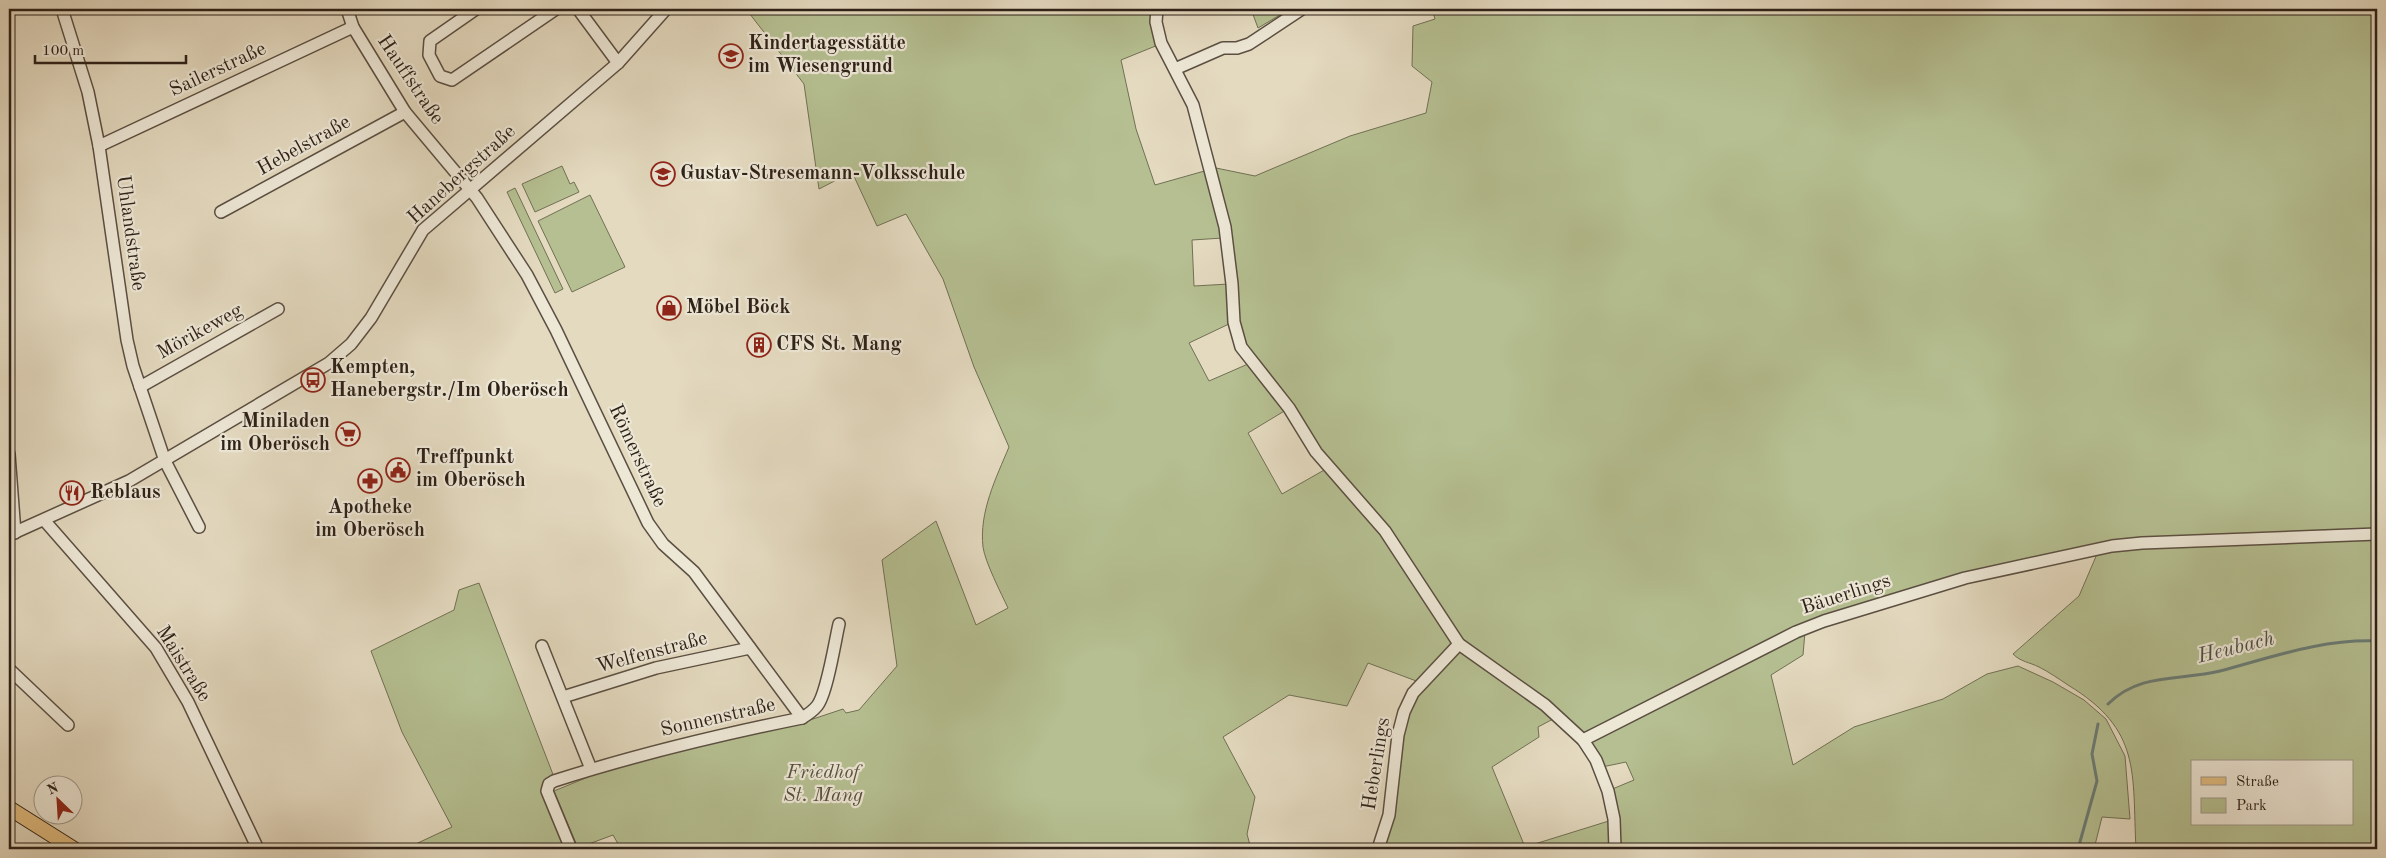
<svg xmlns="http://www.w3.org/2000/svg" width="2386" height="858" viewBox="0 0 2386 858" font-family="'Old Standard TT',serif">
<rect width="100%" height="100%" fill="#e4dac0"/>
<filter id="stains"><feTurbulence type="fractalNoise" baseFrequency=".004" numOctaves="4"/><feColorMatrix values="0 0 0 0 .2 0 0 0 0 .09 0 0 0 0 .02 0 0 0 .5 -.17"/></filter>
<radialGradient id="worn" r=".72"><stop offset=".6" stop-color="#630" stop-opacity="0"/><stop offset="1" stop-color="#630" stop-opacity=".3"/></radialGradient>
<g fill="#b5bf91" stroke="#717054" fill-rule="evenodd">
<path d="M746 9H1153L1158 45 1121 60 1136 129 1155 185 1208 170 1223 238 1192 240 1194 286 1229 284 1231 323 1189 343 1209 381 1248 364 1286 410 1248 433 1282 494 1326 469 1382 532 1454 642 1419 682 1368 663 1347 706 1289 695 1223 737 1255 797 1247 834 1251 849H621L613 835 578 848 554 791 593 775 721 739 810 720 843 709 846 713 859 710 897 666 882 560 936 521 976 625 1008 608C1001 593 985 562 983 547 979 512 996 478 1009 447L974 367 943 279 906 214 877 226 852 172 819 189 804 84Z"/>
<polygon points="1251,9 1290,9 1258,28"/>
<polygon points="1432,9 2377,9 2377,531 2141,539 1855,607 1584,736 1462,642 1244,345 1240,334 1216,168 1255,176 1350,136 1426,113 1432,82 1412,66 1413,26 1435,19"/>
<polygon points="562,166 570,184 574,182 579,192 535,212 522,184"/>
<polygon points="515,188 563,289 555,293 507,192"/>
<polygon points="590,195 625,267 572,292 538,221"/>
<path d="M2377 537V849H2136C2132 772 2142 730 2068 685 2059 679 2049 672 2039 667 2029 662 2021 662 2013 654L2079 596 2097 554 2141 547ZM2192 762H2352V824H2192Z"/>
<polygon points="479,583 554,777 548,782 566,849 405,849 452,827 402,732 371,651 454,610 459,590"/>
<polygon points="1805,632 1803,655 1771,675 1793,765 1854,727 1943,699 1987,674 2018,666 2053,682 2084,700 2106,719 2125,756 2130,819 2102,817 2094,849 1618,849 1610,790 1634,780 1626,762 1602,767 1588,741"/>
<path d="M1459 648 1555 718 1538 727 1539 737 1492 767 1525 847 1612 820 1613 849H1384C1395 799 1391 742 1415 696 1422 682 1448 660 1459 648Z"/>
</g>
<g fill="none" stroke-linecap="round" stroke-linejoin="round">
<g stroke="#6b7d76" stroke-width="3">
<path d="M2108 704C2140 672 2180 681 2220 671 2273 657 2321 639 2377 641"/>
<polyline points="2078,849 2097,781 2092,754 2098,724"/>
</g>
<g stroke="#5b4f42" stroke-width="14">
<g id="minor">
<polyline points="62,9 88,92 99,146 127,340 133,366 165,461 199,527"/>
<polyline points="347,9 353,27 405,112 477,198 527,275 556,330 648,523 663,544 694,572 802,718"/>
<polyline points="476,9 430,41 429,55 440,76 452,80 556,9"/>
<polyline points="578,9 618,63"/>
<polyline points="1157,9 1156,22 1161,43 1193,105 1225,227 1232,284 1234,322 1241,347 1289,408 1316,452 1385,531 1459,644 1545,705 1583,740 1596,760 1608,791 1614,819 1615,849"/>
<polyline points="1175,69 1223,48 1237,48 1249,44 1302,9"/>
<polyline points="99,146 353,27"/>
<polyline points="221,212 405,112"/>
<polyline points="140,387 278,309"/>
<polyline points="9,454 15,533"/>
<polyline points="44,520 156,648 188,702 258,849"/>
<polyline points="9,535 129,481 329,363 351,344 371,318 423,230 618,63 666,9"/>
<polyline points="542,646 591,769"/>
<polyline points="9,669 68,725"/>
<polyline points="563,697 656,668 750,648"/>
<polyline points="1583,740 1796,632 1824,621 1965,578 2112,546 2142,543 2377,534"/>
<path d="M571 849 547 791 549 784 554 781C635 755 718 735 802 718 807 715 813 711 817 706 827 694 835 641 839 624"/>
<polyline points="1378,849 1389,815 1398,735 1404,712 1413,693 1459,644"/>
</g>
</g>
<g stroke="#2d2118" stroke-width="16">
<polyline id="major" points="9,808 74,849"/>
</g>
<use href="#minor" stroke="#ede7d6" stroke-width="11"/>
<use href="#major" stroke="#e2bd80" stroke-width="14"/>
</g>
<defs>
<g id="school-ring" transform="scale(1.25)"><circle r="9.5" fill="#ede7d6" stroke="#8f2418" stroke-width="1.5"/><path d="M0-5L7-2L0 1L-7-2ZM-4 1L0 2.5L4 1V4Q0 6-4 4Z" fill="#8f2418"/></g>
<g id="shop-ring" transform="scale(1.25)"><circle r="9.5" fill="#ede7d6" stroke="#8f2418" stroke-width="1.5"/><path d="M-5-2.5h2.3a2.7 3.5 0 0 1 5.4 0H5L5.5 6h-11ZM-1.5-2.5h3a1.5 2.3 0 0 0-3 0Z" fill="#8f2418"/></g>
<g id="building-ring" transform="scale(1.25)"><circle r="9.5" fill="#ede7d6" stroke="#8f2418" stroke-width="1.5"/><path d="M-4-6H4V6H1V3H-1V6H-4ZM-2.5-4.3h1.7v1.8h-1.7ZM.8-4.3h1.7v1.8H.8ZM-2.5-1h1.7V.8h-1.7ZM.8-1h1.7V.8H.8Z" fill="#8f2418"/></g>
<g id="bus-ring" transform="scale(1.25)"><circle r="9.5" fill="#ede7d6" stroke="#8f2418" stroke-width="1.5"/><path d="M-5-6H5V4H4V6H2V4H-2V6H-4V4H-5ZM-3.5-4V0h7V-4ZM-3.5 1.2v1.5H-2V1.2ZM2 1.2v1.5H3.5V1.2Z" fill="#8f2418"/></g>
<g id="supermarket-ring" transform="scale(1.25)"><circle r="9.5" fill="#ede7d6" stroke="#8f2418" stroke-width="1.5"/><path d="M-6-5.5h2.5l.6 2H6L4.5 2H-2.5L-4.4-4H-6ZM-1.5 3.2a1.3 1.3 0 1 0 .1 0ZM3 3.2a1.3 1.3 0 1 0 .1 0Z" fill="#8f2418"/></g>
<g id="civic-ring" transform="scale(1.25)"><circle r="9.5" fill="#ede7d6" stroke="#8f2418" stroke-width="1.5"/><path d="M-.6-6.5H3V-4.5H.6V-3L4-1V1h2V6H-6V1h2V-1L-.6-3ZM-1.2 2.5V6h2.4V2.5Z" fill="#8f2418"/></g>
<g id="pharmacy-ring" transform="scale(1.25)"><circle r="9.5" fill="#ede7d6" stroke="#8f2418" stroke-width="1.5"/><path d="M-2-6h4v4h4v4h-4v4h-4v-4h-4v-4h4Z" fill="#8f2418"/></g>
<g id="restaurant-ring" transform="scale(1.25)"><circle r="9.5" fill="#ede7d6" stroke="#8f2418" stroke-width="1.5"/><path d="M-5-6h1v4h1v-4h1v4h1v-4h1v5L-1.5 .5V6h-2V.5L-5-1ZM5-6V6H3V1.5H1.5Q1.5-4 5-6Z" fill="#8f2418"/></g>
</defs>
<g fill-rule="evenodd">
<use href="#school-ring" x="731" y="56"/>
<use href="#school-ring" x="663" y="174"/>
<use href="#shop-ring" x="669" y="308"/>
<use href="#building-ring" x="759" y="345"/>
<use href="#bus-ring" x="313" y="380"/>
<use href="#supermarket-ring" x="348" y="434"/>
<use href="#civic-ring" x="398" y="470"/>
<use href="#pharmacy-ring" x="370" y="481"/>
<use href="#restaurant-ring" x="72" y="493"/>
</g>
<g text-anchor="middle" dominant-baseline="central" stroke-width="4.5" stroke-linejoin="round" paint-order="stroke">
<g font-size="20" font-weight="bold" fill="#2d2118" stroke="#ede7d6" text-anchor="start">
<text x="748" y="44">Kindertagesstätte<tspan x="748" dy="23">im Wiesengrund</tspan></text>
<text x="680" y="174">Gustav-Stresemann-Volksschule</text>
<text x="686" y="308">Möbel Böck</text>
<text x="776" y="345">CFS St. Mang</text>
<text x="330" y="368">Kempten,<tspan x="330" dy="23">Hanebergstr./Im Oberösch</tspan></text>
<text x="330" y="422" text-anchor="end">Miniladen<tspan x="330" dy="23">im Oberösch</tspan></text>
<text x="416" y="458">Treffpunkt<tspan x="416" dy="23">im Oberösch</tspan></text>
<text x="90" y="493">Reblaus</text>
<text x="370" y="508" text-anchor="middle">Apotheke<tspan x="370" dy="23">im Oberösch</tspan></text>
</g>
<g font-size="20" fill="#2d2118" stroke="#ede7d6">
<text transform="translate(218 70) rotate(-25)">Sailerstraße</text>
<text transform="translate(410 80) rotate(56)">Hauffstraße</text>
<text transform="translate(304 146) rotate(-29)">Hebelstraße</text>
<text transform="translate(462 175) rotate(-42)">Hanebergstraße</text>
<text transform="translate(130 233) rotate(82)">Uhlandstraße</text>
<text transform="translate(200 332) rotate(-29)">Mörikeweg</text>
<text transform="translate(637 456) rotate(65)">Römerstraße</text>
<text transform="translate(1846 595) rotate(-18)">Bäuerlings</text>
<text transform="translate(652 653) rotate(-15)">Welfenstraße</text>
<text transform="translate(183 664) rotate(58)">Maistraße</text>
<text transform="translate(718 718) rotate(-13)">Sonnenstraße</text>
<text transform="translate(1377 764) rotate(-81)">Heberlings</text>
</g>
<g font-size="20" font-style="italic" fill="#56503c" stroke="#ede7d6">
<text x="823" y="773">Friedhof<tspan x="823" dy="23">St. Mang</tspan></text>
</g>
<g font-size="21" font-style="italic" fill="#4c4f47" stroke="#ede7d6">
<text transform="translate(2236 648) rotate(-14)">Heubach</text>
</g>
</g>
<rect width="2386" height="858" fill="none" stroke="#e4dac0" stroke-width="30"/>
<rect x="10" y="10" width="2366" height="838" fill="none" stroke="#2d2118" stroke-width="2.5"/>
<rect x="15" y="15" width="2356" height="828" fill="none" stroke="#2d2118"/>
<rect x="2191" y="760" width="162" height="65" fill="#ede7d6" stroke="#a0988a"/>
<rect x="2201" y="777" width="25" height="8" fill="#e2bd80" stroke="#a0988a"/>
<text x="2236" y="786" font-size="15" fill="#2d2118">Straße</text>
<rect x="2201" y="798" width="25" height="15" fill="#b5bf91" stroke="#a0988a"/>
<text x="2236" y="810" font-size="15" fill="#2d2118">Park</text>
<g transform="translate(58 800) rotate(335)"><circle r="24" fill="#ede7d6" stroke="#a0988a"/>
<path d="M0-4L9 19L0 12L-9 19Z" fill="#8f2418"/>
<text y="-8" font-size="14" font-weight="bold" text-anchor="middle" fill="#2d2118">N</text>
</g>
<path d="M35 55v8h151v-8" fill="none" stroke="#2d2118" stroke-width="2.5"/>
<text x="42" y="55" font-size="15" fill="#2d2118" stroke="#ede7d6" stroke-width="4" paint-order="stroke">100 m</text>
<rect width="100%" height="100%" filter="url(#stains)"/>
<rect width="100%" height="100%" fill="url(#worn)"/>
</svg>
